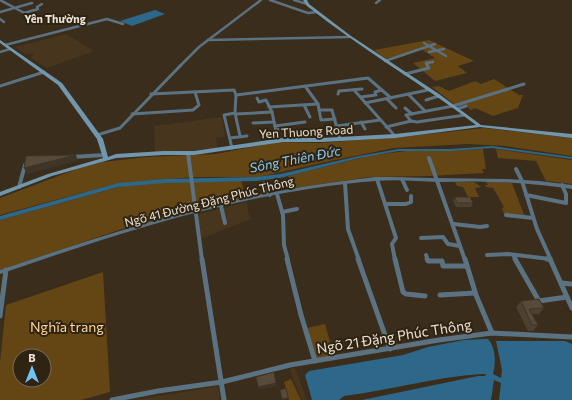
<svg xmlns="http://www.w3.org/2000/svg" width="572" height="400" viewBox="0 0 572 400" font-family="Commissioner,sans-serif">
<rect width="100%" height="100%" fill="#3a2d1b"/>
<g fill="#47361d">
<polygon points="66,34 94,51 47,68 31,58 34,54 26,54 15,47"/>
<polygon points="222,117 225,137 216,138 218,149 155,152 154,126"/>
<polygon points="247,202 248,212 251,219 200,239 197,215 199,214"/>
<polygon points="295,368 307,400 302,400 294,381 290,369"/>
<polygon points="218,386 220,400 135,400"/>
</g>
<g fill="#644514" fill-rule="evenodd">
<polygon points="429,40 474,61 458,66 467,73 435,81 413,63 435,58 421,49 386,59 374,50"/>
<polygon points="494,79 519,95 523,95 518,108 493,116 475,108 471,110 465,105 458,107 432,87 439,86 449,91 475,81 481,84"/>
<polygon points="484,128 572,138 572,156 505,146 468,144 394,148 335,160 259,177 194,177 115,184 0,215 0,198 77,169 103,162 146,157 216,154 276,142 320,143 401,137"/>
<polygon points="483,149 486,169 482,169 484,173 429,176 370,177 294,188 288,176 368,156 406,151 444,151"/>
<polygon points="496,149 572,160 572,184 546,181 536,161 498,158"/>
<polygon points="241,181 246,198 122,229 0,270 0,220 122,186 165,182"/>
<polygon points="486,181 512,183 524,215 504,214 502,208 504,207 493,188 486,187 485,185 488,185"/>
<polygon points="455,182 474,182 481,187 475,188 479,197 468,197 463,187 457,186"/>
<path d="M103 272 110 392 81 400H0V362L6 305ZM20 356H44V380H20Z"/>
<polygon points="325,324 334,356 316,359 307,328"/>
<polygon points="291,379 301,400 289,400 284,382"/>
</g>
<g fill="#2d6789">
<polygon points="155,10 165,14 132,26 120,21"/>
<path d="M484 339H488C496 348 496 363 493 374L501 378 502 370 496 341H565L572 344V400H499L501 383 494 380 491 400H362L478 376H485L486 374H482C435 377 390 390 344 396L339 400H312L305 375 309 371 403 355 428 347 464 340Z"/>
</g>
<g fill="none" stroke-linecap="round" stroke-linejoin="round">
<polygon fill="#2d6789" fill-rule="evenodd" points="492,146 572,157 572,159 492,148 451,151 399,151 359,158 280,178 256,181 165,183 118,187 0,220 0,216 118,183 165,179 256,177 280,174 359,156 399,149 451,149"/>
<g stroke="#5a7281" stroke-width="2.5">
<polyline points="0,0 30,16"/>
<polyline points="270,0 308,13 317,12"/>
<polyline points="294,0 307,4"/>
<polyline points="376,3 380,0"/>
<polyline points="0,12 32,3"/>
<polyline points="24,13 38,9 37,7 42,4"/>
<polyline points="0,19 4,22"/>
<polyline points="208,40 349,37"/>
<polyline points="424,43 446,56"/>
<polyline points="5,45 107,19 123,24"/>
<polyline points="0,52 10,49"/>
<polyline points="429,52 444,49"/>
<polyline points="385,61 435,44"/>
<polyline points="180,66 199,47 261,0"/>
<polyline points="428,66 426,63 433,62"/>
</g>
<g stroke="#5a7281" stroke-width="3">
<polyline points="405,74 429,68 427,65"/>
<polyline points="0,86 44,72"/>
<polyline points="305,86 318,104 321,120 335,119"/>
<polyline points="354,90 395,136"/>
<polyline points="151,94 234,90 236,95 235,113 240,136"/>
<polyline points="338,94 339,91 362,89"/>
<polyline points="408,94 425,111"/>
<polyline points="236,95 368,78 391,98"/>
<polyline points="361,97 376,95 375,92 382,90"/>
<polyline points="257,98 259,102 266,100 272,112 278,141"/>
<polyline points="387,99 396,108"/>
<polyline points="426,100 439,96"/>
<polyline points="365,103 428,90"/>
<polyline points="304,105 310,117"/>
<polyline points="269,107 318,104"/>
<polyline points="405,108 412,114"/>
<polyline points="457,109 466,106"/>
<polyline points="319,110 332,110 340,139"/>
<polyline points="132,114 193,110 199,105 195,92"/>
<polyline points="236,114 272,112"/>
<polyline points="411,121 406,115 453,106 524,84"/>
<polyline points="361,122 365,129"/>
<polyline points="253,123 274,122"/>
<polyline points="275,126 305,122"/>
<polyline points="337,126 380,120"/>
<polyline points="386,127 411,121 417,122 465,115"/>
<polyline points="276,130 290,128"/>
<polyline points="97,135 120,128 181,65"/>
<polyline points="230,138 247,136"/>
<polyline points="232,148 224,115 235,113"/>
</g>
<g stroke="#5a7281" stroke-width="4">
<polyline points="188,153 202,260"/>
<polyline points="71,157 105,155"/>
<polyline points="429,158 465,260"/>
<polyline points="516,169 522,181 537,229 551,260"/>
<polyline points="377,179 396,238 392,244 395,260"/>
<polyline points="402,179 407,190"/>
<polyline points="264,183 270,195"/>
<polyline points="345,183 348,229 359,260"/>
<polyline points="19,187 25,165"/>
<polyline points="277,194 283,215 284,245 288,260"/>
<polyline points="526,195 566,203 566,194 562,185"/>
<polyline points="385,204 406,204 411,202 411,196"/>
<polyline points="221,206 225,223"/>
<polyline points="282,212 297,209"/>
<polyline points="506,215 533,218"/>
<polyline points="454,224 480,227 487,226"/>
<polyline points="421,238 443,237 448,244 460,246"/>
<polyline points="426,255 428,260"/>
<polyline points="487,255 508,254 550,259"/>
<polyline points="514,256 516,260"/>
</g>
<g stroke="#5a7281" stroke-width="5">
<polyline points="202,259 224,400"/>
<polyline points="287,259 301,315 315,361"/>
<polyline points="358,259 390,349"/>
<polyline points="395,259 403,292 406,294 425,296"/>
<polyline points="427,259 428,261 442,261 443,266 466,266"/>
<polyline points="465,259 476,295 492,333"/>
<polyline points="515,259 539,301 567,297"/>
<polyline points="547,259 550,259"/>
<polyline points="550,259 572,308"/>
<polyline points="561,283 572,284"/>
<polyline points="440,295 475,293"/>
<polyline points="0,316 6,270"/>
<polyline points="112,400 158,391 222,382 290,365 439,340 492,333 572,337"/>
</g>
<path fill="#5a7281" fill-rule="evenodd" d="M375 177H391L431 178 506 179 539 181 572 185V189C544 185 516 182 488 182 471 181 454 182 437 182 417 181 397 179 376 181 247 191 122 232 0 274V270C92 239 184 208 279 191 311 185 343 181 375 177Z"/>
<path fill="#7197af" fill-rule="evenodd" d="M303 0H307L309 4 351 36 439 94 481 125 572 134V138L480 127 395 138 322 142H283L194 155H163L116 158 52 176 0 196V192L48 174 103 158 97 139 58 85 0 43V40L62 83 103 139 108 157 116 154 163 151H194L283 138H322L395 134 476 125C421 83 361 49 307 6Z"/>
</g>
<g fill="#4c4030">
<polygon points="455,197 473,203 471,207 456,207 453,201"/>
<polygon points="521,301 544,308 539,314 532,314 538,325 533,331 528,331 516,307"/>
</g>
<g fill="#3e3427">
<polygon points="76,155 78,161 27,174 24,168"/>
<polygon points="276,383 277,386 258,390 258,387"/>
<polygon points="288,398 288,399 282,400 282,399"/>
</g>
<g fill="#584a38" stroke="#3e3427">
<polygon points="76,155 24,168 26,156"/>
<polygon points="455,197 470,197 473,203 457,203"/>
<polygon points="539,299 544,308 529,309 538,325 532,325 521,301"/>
<polygon points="274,372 276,383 258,387 256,377"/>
<polygon points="286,388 288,398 282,399 280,390"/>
</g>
<g text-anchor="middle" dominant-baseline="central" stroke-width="4" stroke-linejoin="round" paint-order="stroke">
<g font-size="11" font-weight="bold" fill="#ebe3d8" stroke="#2f2311">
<text x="55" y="18">Yên Thường</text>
</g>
<g font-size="12" fill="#ebe3d8" stroke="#2f2311">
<text transform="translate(306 131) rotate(-3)">Yen Thuong Road</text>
<text transform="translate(209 201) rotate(-14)">Ngõ 41 Đường Đặng Phúc Thông</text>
</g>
<g font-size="13" font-style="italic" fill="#8accf6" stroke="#2f2311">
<text transform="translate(295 159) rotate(-11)">Sông Thiên Đức</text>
</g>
<g font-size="14" fill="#fed398" stroke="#2f2311">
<text x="67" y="326">Nghĩa trang</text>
</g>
<g font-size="14" fill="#ebe3d8" stroke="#2f2311">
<text transform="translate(394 336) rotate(-9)">Ngõ 21 Đặng Phúc Thông</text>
</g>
</g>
<g transform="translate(32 368)"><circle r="19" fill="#2f2311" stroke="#7a7061"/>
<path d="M0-3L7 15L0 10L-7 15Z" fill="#70c1f4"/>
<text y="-6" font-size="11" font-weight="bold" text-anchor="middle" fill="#ebe3d8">B</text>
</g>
</svg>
